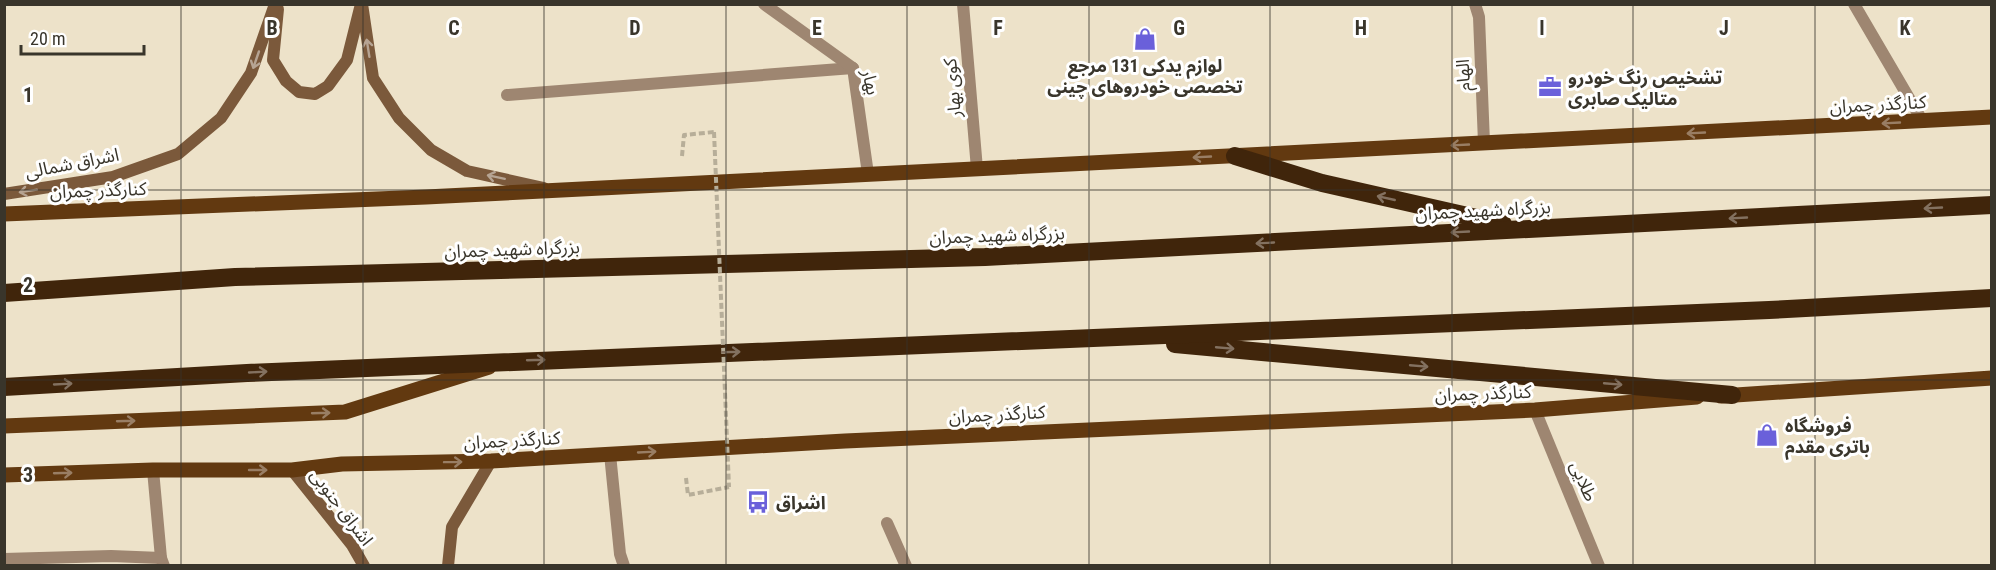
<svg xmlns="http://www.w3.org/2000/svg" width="1996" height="570" viewBox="0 0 1996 570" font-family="'Roboto Condensed','Noto Sans Arabic',sans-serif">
<rect width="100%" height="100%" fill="#ede2c9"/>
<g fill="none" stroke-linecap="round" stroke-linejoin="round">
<g stroke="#b7ae99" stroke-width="4" stroke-dasharray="6 3" stroke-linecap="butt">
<polyline points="682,156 684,135 714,132"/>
<polyline points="686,478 688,495 729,487"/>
</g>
<polyline stroke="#9e8671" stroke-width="12" points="507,95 853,68"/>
<g stroke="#9e8671" stroke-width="12">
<polyline points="764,4 853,68 868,174"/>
<polyline points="963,4 977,169"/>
<polyline points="1475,4 1479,17 1484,143"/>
<polyline points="1854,4 1923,122"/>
<polyline points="1535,410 1599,566"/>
<polyline points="610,454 620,554 624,566"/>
<polyline points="153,470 161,558 164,566"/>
<polyline points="887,523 906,566"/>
<polyline points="4,559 111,556 161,558"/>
</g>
<g stroke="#7b593b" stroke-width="12">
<polyline points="362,4 373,78 399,118 431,150 467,171 544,188"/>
<polyline points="278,9 273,60 286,81 299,92 315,94 328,86 347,60 360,8"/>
<polyline points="4,194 113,177 178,154 221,118 251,73 275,4"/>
<polyline points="292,470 352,545 364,566"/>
<polyline points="448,566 452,527 491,461"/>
</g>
<g stroke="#623910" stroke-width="15">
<polyline points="4,214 426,197 1992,117"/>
<polyline points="1721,396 1992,378"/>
<polyline points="4,426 345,412 489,367"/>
<polyline points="4,475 153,470 292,470 342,464 491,461 845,441 1535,410 1697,397"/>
</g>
<g stroke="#40250b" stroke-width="18">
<polyline points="1235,156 1322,183 1503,224"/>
<polyline points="4,293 235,277 985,257 1992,205"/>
<polyline points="1175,344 1732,395"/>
<polyline points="4,387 247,373 1769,310 1992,298"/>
</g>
<polyline stroke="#b7ae99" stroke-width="4" stroke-dasharray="6 3" stroke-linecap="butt" points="714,132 729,487"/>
</g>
<defs><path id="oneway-shaft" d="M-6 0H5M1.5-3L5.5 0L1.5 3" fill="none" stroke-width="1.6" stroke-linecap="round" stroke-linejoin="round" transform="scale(1.5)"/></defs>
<g stroke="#b6a493">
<use href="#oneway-shaft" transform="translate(368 48) rotate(-99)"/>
<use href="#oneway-shaft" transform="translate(256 60) rotate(109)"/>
<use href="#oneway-shaft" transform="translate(496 177) rotate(-168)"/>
<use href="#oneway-shaft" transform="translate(28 191) rotate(171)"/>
</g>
<g stroke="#997e64">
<use href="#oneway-shaft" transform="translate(1891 123) rotate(177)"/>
<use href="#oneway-shaft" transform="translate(1696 133) rotate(177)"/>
<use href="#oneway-shaft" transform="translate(1460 145) rotate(177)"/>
<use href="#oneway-shaft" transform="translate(1202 157) rotate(177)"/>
<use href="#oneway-shaft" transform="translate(321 413) rotate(-2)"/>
<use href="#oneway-shaft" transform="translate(126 421) rotate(-2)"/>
<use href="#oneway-shaft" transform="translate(647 452) rotate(-3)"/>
<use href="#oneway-shaft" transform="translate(453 462) rotate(-1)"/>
<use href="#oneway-shaft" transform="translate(258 470)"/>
<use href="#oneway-shaft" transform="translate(63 473) rotate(-2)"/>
</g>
<g stroke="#837160">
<use href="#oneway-shaft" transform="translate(1386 198) rotate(-167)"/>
<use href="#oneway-shaft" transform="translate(1933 208) rotate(177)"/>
<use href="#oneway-shaft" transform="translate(1738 218) rotate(177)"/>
<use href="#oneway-shaft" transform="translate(1460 232) rotate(177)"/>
<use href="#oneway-shaft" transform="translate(1265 243) rotate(177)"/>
<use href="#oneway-shaft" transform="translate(1225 348) rotate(5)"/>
<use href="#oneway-shaft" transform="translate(731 352) rotate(-2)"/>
<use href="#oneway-shaft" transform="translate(536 360) rotate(-2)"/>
<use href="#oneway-shaft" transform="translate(1419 366) rotate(5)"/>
<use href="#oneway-shaft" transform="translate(258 372) rotate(-3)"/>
<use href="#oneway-shaft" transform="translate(63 384) rotate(-3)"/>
<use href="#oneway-shaft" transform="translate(1613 384) rotate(5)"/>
</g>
<path fill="none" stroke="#39352b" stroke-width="1.5" stroke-opacity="0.55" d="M181 4V566M363 4V566M544 4V566M726 4V566M907 4V566M1089 4V566M1270 4V566M1452 4V566M1633 4V566M1815 4V566M4 190H1992M4 380H1992"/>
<defs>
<g id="shop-bare" transform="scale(1.8)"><path d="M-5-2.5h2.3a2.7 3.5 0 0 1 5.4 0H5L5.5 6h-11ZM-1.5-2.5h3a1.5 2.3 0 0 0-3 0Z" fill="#6a60da" stroke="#fff" stroke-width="2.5" paint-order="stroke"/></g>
<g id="office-bare" transform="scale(1.8)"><path d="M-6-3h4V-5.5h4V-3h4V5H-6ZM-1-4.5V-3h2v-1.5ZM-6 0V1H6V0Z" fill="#6a60da" stroke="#fff" stroke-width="2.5" paint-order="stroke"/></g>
<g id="bus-bare" transform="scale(1.8)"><path d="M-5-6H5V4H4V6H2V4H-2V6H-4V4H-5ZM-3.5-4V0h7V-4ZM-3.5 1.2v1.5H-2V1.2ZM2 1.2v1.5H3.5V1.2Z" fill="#6a60da" stroke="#fff" stroke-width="2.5" paint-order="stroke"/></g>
</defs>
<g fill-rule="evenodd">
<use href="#shop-bare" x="1145" y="39"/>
<use href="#office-bare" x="1550" y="87"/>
<use href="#shop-bare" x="1767" y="435"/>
<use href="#bus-bare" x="758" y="502"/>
</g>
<g text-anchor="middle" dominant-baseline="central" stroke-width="6" stroke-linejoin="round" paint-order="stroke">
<g font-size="18" font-weight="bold" fill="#39352b" stroke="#fff" text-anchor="start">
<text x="1145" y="65" text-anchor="middle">لوازم یدکی 131 مرجع<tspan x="1145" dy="21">تخصصی خودروهای چینی</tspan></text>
<text x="1568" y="77">تشخیص رنگ خودرو<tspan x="1568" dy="21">متالیک صابری</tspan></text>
<text x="1785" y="425">فروشگاه<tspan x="1785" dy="21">باتری مقدم</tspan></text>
<text x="776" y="502">اشراق</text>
</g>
<g font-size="18" fill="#39352b" stroke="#fff">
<text transform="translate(1463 75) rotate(-93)">الهام</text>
<text transform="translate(871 82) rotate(77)">بهار</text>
<text transform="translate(952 88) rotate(-95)">کوی بهار</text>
<text transform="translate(1878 104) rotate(-3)">کنارگذر چمران</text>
<text transform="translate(72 163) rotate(-11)">اشراق شمالی</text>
<text transform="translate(98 190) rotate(-2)">کنارگذر چمران</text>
<text transform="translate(1483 210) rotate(-3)">بزرگراه شهید چمران</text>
<text transform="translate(997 235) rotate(-2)">بزرگراه شهید چمران</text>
<text transform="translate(512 249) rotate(-2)">بزرگراه شهید چمران</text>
<text transform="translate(1483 393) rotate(-2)">کنارگذر چمران</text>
<text transform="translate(997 414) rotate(-3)">کنارگذر چمران</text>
<text transform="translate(512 440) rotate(-3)">کنارگذر چمران</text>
<text transform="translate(1584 481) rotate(67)">طلایی</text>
<text transform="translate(342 507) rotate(53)">اشراق جنوبی</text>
</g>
</g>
<g font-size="20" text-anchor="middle" font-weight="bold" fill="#39352b" stroke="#fff" stroke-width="6" stroke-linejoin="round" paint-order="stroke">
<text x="272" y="35">B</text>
<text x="454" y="35">C</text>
<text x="635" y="35">D</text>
<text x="817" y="35">E</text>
<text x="998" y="35">F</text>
<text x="1179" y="35">G</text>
<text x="1361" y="35">H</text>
<text x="1542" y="35">I</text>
<text x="1724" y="35">J</text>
<text x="1905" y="35">K</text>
<text x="28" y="102">1</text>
<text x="28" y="292">2</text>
<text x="28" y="482">3</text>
</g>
<rect width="1996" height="570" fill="none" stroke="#39352b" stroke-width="12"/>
<path d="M21 45v9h123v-9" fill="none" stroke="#39352b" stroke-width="3"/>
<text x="30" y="45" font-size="18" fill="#39352b" stroke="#ffffff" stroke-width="4.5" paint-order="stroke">20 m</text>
</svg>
